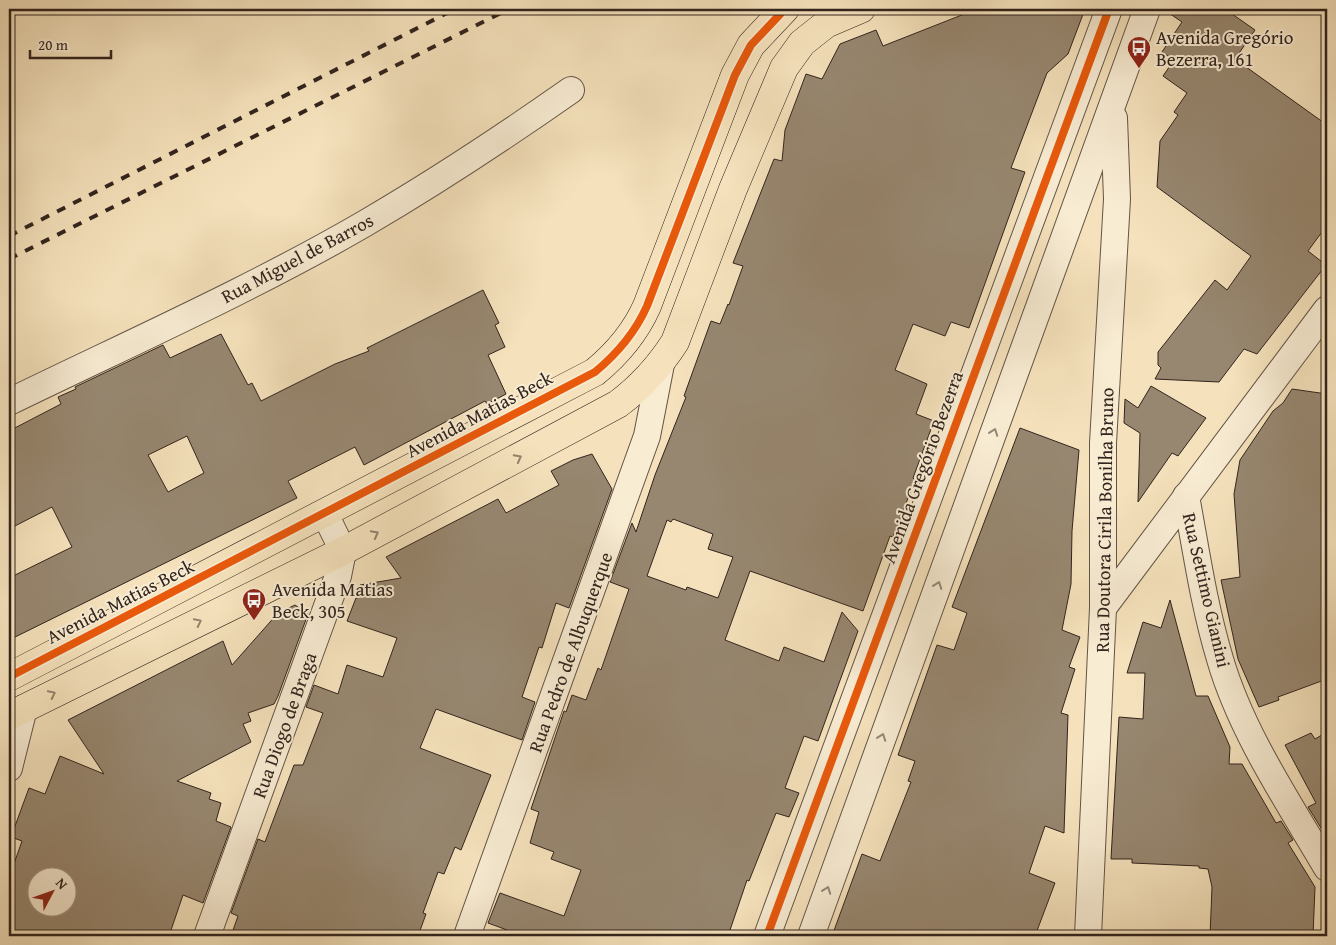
<svg xmlns="http://www.w3.org/2000/svg" width="1336" height="945" viewBox="0 0 1336 945" font-family="'Gentium Book Plus',serif">
<rect width="100%" height="100%" fill="#f5e2bc"/>
<filter id="stains"><feTurbulence type="fractalNoise" baseFrequency=".004" numOctaves="4"/><feColorMatrix values="0 0 0 0 .2 0 0 0 0 .09 0 0 0 0 .02 0 0 0 .5 -.17"/></filter>
<radialGradient id="worn" r=".72"><stop offset=".6" stop-color="#630" stop-opacity="0"/><stop offset="1" stop-color="#630" stop-opacity=".3"/></radialGradient>
<g fill="#978770" stroke="#32241e" fill-rule="evenodd">
<path d="M977 9H1085L1068 54 1047 73 1011 168 1025 172 969 328 951 322 945 336 913 324 895 370 927 384 916 414 934 421 913 478 915 480 893 537 890 536 863 611 750 571 725 640 779 661 784 647 824 662 842 612 858 631 818 741 804 736 785 788 799 793 789 817 776 813 749 881 747 880 728 936H504L507 930 488 923 500 893 564 916 581 870 551 859 554 852 530 843 539 812 531 809 564 711 566 712 572 695 586 700 598 668 601 670 629 589 610 582 632 523 636 532 655 475 686 397 684 396 711 321 720 324 728 304 729 305 743 266 733 263 774 159 782 161 785 130 806 74 822 79 840 44 876 30 883 46ZM673 519 713 534 708 549 733 557 718 598 687 587 686 590 647 576 667 520 671 522Z"/>
<polygon points="1163,9 1225,9 1255,30 1235,59 1327,125 1327,225 1308,251 1326,265 1257,354 1244,349 1219,382 1155,379 1161,368 1158,365 1158,352 1215,280 1227,290 1251,256 1157,187 1160,141 1178,115 1174,112 1187,93 1163,76 1174,60 1162,52 1182,22"/>
<path d="M483 290 499 323 495 325 505 347 488 355 506 394 487 404 485 401 364 465 355 447 288 481 297 498 9 640V578L72 547 52 507 9 529V431L61 404 58 397 76 389 75 387 163 345 170 358 221 334 248 385 252 383 261 401 335 364 369 351 367 348ZM187 436 204 473 168 492 148 455Z"/>
<polygon points="1151,386 1206,418 1178,456 1172,453 1138,502 1140,433 1124,423 1125,399 1138,408"/>
<polygon points="1292,389 1327,394 1327,679 1278,697 1279,700 1259,707 1238,659 1221,580 1240,577 1234,494 1240,460 1273,411 1283,403"/>
<polygon points="1020,428 1079,450 1072,531 1071,584 1062,630 1080,637 1069,667 1075,669 1061,713 1068,715 1064,833 1045,826 1029,873 1055,883 1035,936 832,936 862,854 880,861 911,782 908,781 915,761 898,755 937,645 954,650 967,613 952,607"/>
<polygon points="592,454 612,489 569,608 556,603 542,648 539,647 522,697 535,702 522,740 436,709 420,748 491,775 461,850 455,847 444,874 438,872 423,913 426,914 418,936 231,936 238,916 231,913 258,839 265,842 294,765 303,765 323,713 306,707 314,685 338,694 347,665 383,677 397,638 347,621 356,598 362,597 360,585 401,578 386,557 498,499 506,513 559,485 551,471 573,460"/>
<polygon points="1170,600 1196,696 1208,696 1230,747 1229,764 1242,764 1276,823 1281,821 1293,840 1288,843 1315,887 1313,936 1210,936 1212,887 1208,869 1199,868 1199,866 1132,863 1132,859 1111,859 1119,717 1143,719 1145,673 1127,673 1143,622 1161,628"/>
<path d="M295 605 308 614 278 696 274 704 248 713 251 721 243 724 251 742 177 781 211 793 209 799 221 803 216 821 231 827 203 903 183 895 169 936H9V878L22 841 11 837 29 788 45 794 60 756 104 774 68 720 223 641 232 665 278 613ZM38 878H68V908H38Z"/>
<polygon points="1327,732 1327,825 1321,828 1308,807 1316,803 1285,745 1311,733 1315,739"/>
</g>
<g fill="none" stroke-linecap="round" stroke-linejoin="round">
<g stroke="#635446" stroke-width="28">
<g id="minor">
<path d="M9 402C128 344 250 290 364 224 436 182 504 137 571 90"/>
<path d="M1186 496C1196 550 1204 606 1220 659 1241 732 1289 803 1327 868"/>
<polyline points="1103,608 1327,309"/>
<polyline points="9,768 24,708"/>
<polyline points="207,936 338,576 343,551 325,514"/>
<polyline points="467,936 647,436 661,364"/>
<polyline points="767,936 1109,9"/>
<path d="M811 936C922 627 1037 319 1147 9"/>
<polyline points="1088,936 1103,608 1103,443 1117,199 1114,118"/>
</g>
</g>
<g stroke="#32241e" stroke-width="29">
<g id="major">
<path d="M9 677 595 372C618 353 635 333 647 306L735 75 751 45 785 9"/>
<path d="M9 716 343 551 618 404C642 386 659 367 675 342L733 189 784 68 802 43 826 24 861 9"/>
</g>
</g>
<use href="#minor" stroke="#f8ecd3" stroke-width="26"/>
<use href="#major" stroke="#f5e2bc" stroke-width="28"/>
<g stroke="#32241e" stroke-width="4" stroke-dasharray="9 9" stroke-linecap="butt">
<polyline points="9,236 455,9"/>
<polyline points="9,259 509,9"/>
</g>
<g stroke="#f8ecd3" stroke-width="11">
<g id="cycleway">
<path d="M9 677 595 372C618 353 635 333 647 306L735 75 751 45 785 9"/>
<polyline points="767,936 1109,9"/>
</g>
</g>
<use href="#cycleway" stroke="#e8590c" stroke-width="8"/>
</g>
<defs><path id="oneway-chevron" d="M-2-3.5L2.5 0L-2 3.5" fill="none" stroke-width="1.6" stroke-linecap="round" stroke-linejoin="round" transform="scale(1.25)"/></defs>
<g stroke="#958878">
<use href="#oneway-chevron" transform="translate(994 432) rotate(-70)"/>
<use href="#oneway-chevron" transform="translate(938 585) rotate(-70)"/>
<use href="#oneway-chevron" transform="translate(882 737) rotate(-70)"/>
<use href="#oneway-chevron" transform="translate(827 890) rotate(-70)"/>
</g>
<g stroke="#94836d">
<use href="#oneway-chevron" transform="translate(518 458) rotate(-28)"/>
<use href="#oneway-chevron" transform="translate(375 534) rotate(-28)"/>
<use href="#oneway-chevron" transform="translate(198 622) rotate(-26)"/>
<use href="#oneway-chevron" transform="translate(52 694) rotate(-26)"/>
</g>
<defs>
<g id="bus-pin" transform="scale(1.25)"><path d="M0 17L-7.5 6A9.5 9.5 0 1 1 7.5 6Z" fill="#8f2418" stroke="#f8ecd3"/><path d="M-5-6H5V4H4V6H2V4H-2V6H-4V4H-5ZM-3.5-4V0h7V-4ZM-3.5 1.2v1.5H-2V1.2ZM2 1.2v1.5H3.5V1.2Z" fill="#fff"/></g>
</defs>
<g fill-rule="evenodd">
<use href="#bus-pin" x="1139" y="48"/>
<use href="#bus-pin" x="254" y="600"/>
</g>
<g text-anchor="middle" dominant-baseline="central" stroke-width="4" stroke-linejoin="round" paint-order="stroke">
<g font-size="19" fill="#32241e" stroke="#f8ecd3" text-anchor="start">
<text x="1156" y="37">Avenida Gregório<tspan x="1156" dy="22">Bezerra, 161</tspan></text>
<text x="272" y="589">Avenida Matias<tspan x="272" dy="22">Beck, 305</tspan></text>
</g>
<g font-size="19" fill="#32241e" stroke="#f8ecd3">
<text transform="translate(297 258) rotate(-28)">Rua Miguel de Barros</text>
<text transform="translate(479 414) rotate(-28)">Avenida Matias Beck</text>
<text transform="translate(922 467) rotate(-70)">Avenida Gregório Bezerra</text>
<text transform="translate(1104 520) rotate(-89)">Rua Doutora Cirila Bonilha Bruno</text>
<text transform="translate(1207 590) rotate(77)">Rua Settimo Gianini</text>
<text transform="translate(120 601) rotate(-27)">Avenida Matias Beck</text>
<text transform="translate(570 652) rotate(-70)">Rua Pedro de Albuquerque</text>
<text transform="translate(284 725) rotate(-70)">Rua Diogo de Braga</text>
</g>
</g>
<rect width="1336" height="945" fill="none" stroke="#f5e2bc" stroke-width="30"/>
<rect x="10" y="10" width="1316" height="925" fill="none" stroke="#32241e" stroke-width="2.5"/>
<rect x="15" y="15" width="1306" height="915" fill="none" stroke="#32241e"/>
<g transform="translate(52 892) rotate(49)"><circle r="24" fill="#f8ecd3" stroke="#a99c8b"/>
<path d="M0-4L9 19L0 12L-9 19Z" fill="#8f2418"/>
<text y="-8" font-size="14" font-weight="bold" text-anchor="middle" fill="#32241e">N</text>
</g>
<path d="M30 50v8h81v-8" fill="none" stroke="#32241e" stroke-width="2.5"/>
<text x="38" y="50" font-size="15" fill="#32241e" stroke="#f8ecd3" stroke-width="4" paint-order="stroke">20 m</text>
<rect width="100%" height="100%" filter="url(#stains)"/>
<rect width="100%" height="100%" fill="url(#worn)"/>
</svg>
